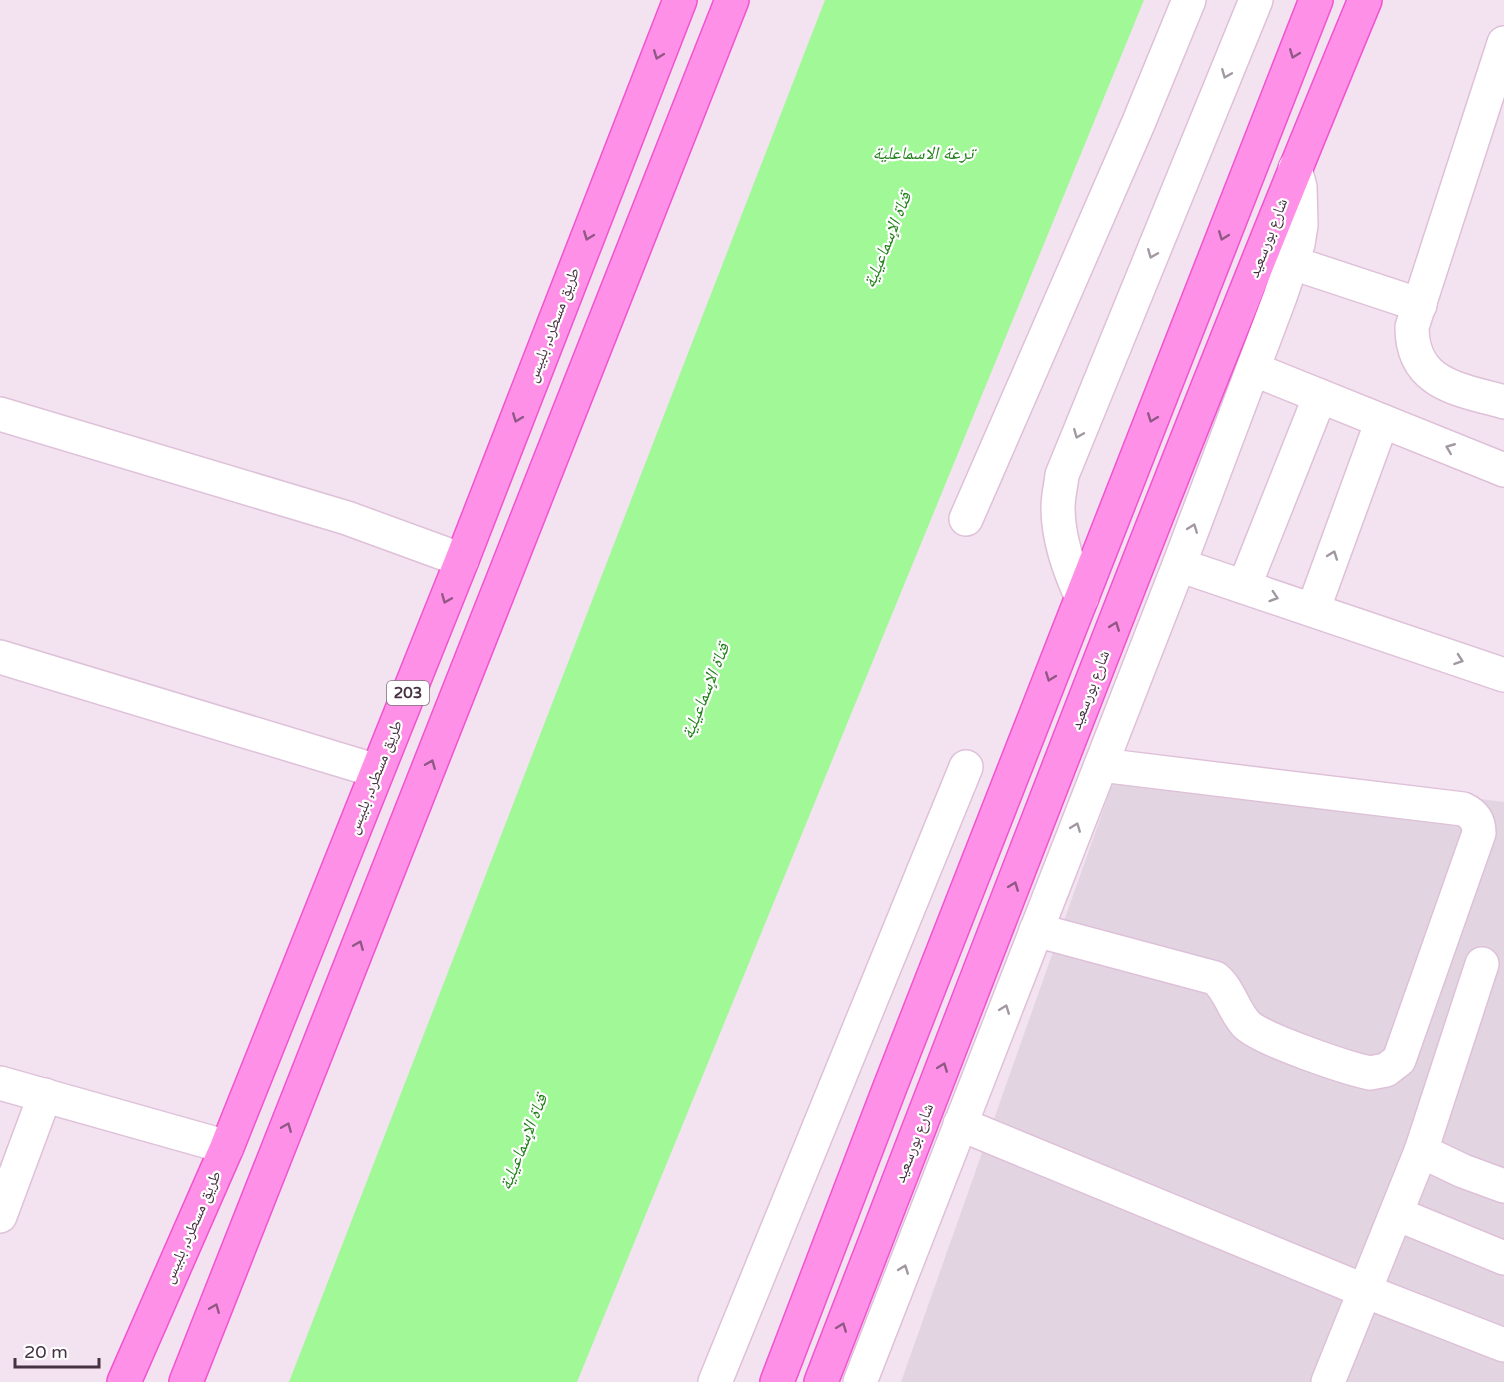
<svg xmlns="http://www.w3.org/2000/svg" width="1504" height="1382" viewBox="0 0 1504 1382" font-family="'Varela Round','Noto Naskh Arabic',sans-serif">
<rect width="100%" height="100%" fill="#f3e2f0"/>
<polygon fill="#e2d5e1" points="1123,754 1504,802 1504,1382 901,1382"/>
<polygon fill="#a0f897" points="825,0 1144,0 577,1382 289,1382"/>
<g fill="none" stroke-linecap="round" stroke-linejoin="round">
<g stroke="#dec1d9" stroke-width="36">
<g id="minor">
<path d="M1504 43 1412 327C1412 385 1459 389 1504 402"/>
<polyline points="1293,263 1420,305"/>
<polyline points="1253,369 1504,470"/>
<polyline points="0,414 347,518 462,560"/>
<polyline points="966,519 1138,124 1189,0"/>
<polyline points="1179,565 1504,675"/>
<polyline points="1244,587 1320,396"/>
<path d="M1082 598C1069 569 1058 539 1058 507 1058 497 1061 485 1062 475L1256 0"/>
<polyline points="1313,610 1382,421"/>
<polyline points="0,657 377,771"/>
<path d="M1036 930 1215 978C1230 990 1233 1010 1246 1024 1260 1039 1346 1068 1370 1073L1386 1070 1399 1060 1479 833C1479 821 1474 814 1463 809L1101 765"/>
<polyline points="0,1083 227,1147"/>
<polyline points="960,1124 1365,1291 1504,1345"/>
<polyline points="1421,1151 1463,1171 1504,1186"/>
<polyline points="1397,1214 1504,1258"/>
<polyline points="0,1216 45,1095"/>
<polyline points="715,1382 966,767"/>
<polyline points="860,1382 1179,565 1280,297 1298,244 1301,225 1300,187 1295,168"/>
<polyline points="1328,1382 1421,1151 1482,964"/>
</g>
</g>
<g stroke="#f153d1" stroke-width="36">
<g id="major">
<polyline points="124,1382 227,1147 462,560 680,0"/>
<polyline points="186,1382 732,0"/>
<polyline points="777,1382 890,1087 1316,0"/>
<path d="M821 1382C1000 921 1175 457 1365 0"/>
</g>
</g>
<use href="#minor" stroke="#fff" stroke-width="33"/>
<use href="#major" stroke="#ff90e7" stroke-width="33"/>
</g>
<defs><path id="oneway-chevron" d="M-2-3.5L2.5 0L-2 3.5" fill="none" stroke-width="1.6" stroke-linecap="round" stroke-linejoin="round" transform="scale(1.5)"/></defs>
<g stroke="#905885">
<use href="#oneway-chevron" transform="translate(1294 54) rotate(111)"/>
<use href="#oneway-chevron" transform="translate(658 55) rotate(111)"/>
<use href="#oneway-chevron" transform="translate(588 236) rotate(111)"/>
<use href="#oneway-chevron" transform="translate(1223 236) rotate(111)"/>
<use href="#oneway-chevron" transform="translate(517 418) rotate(111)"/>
<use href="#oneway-chevron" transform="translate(1152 418) rotate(111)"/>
<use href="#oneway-chevron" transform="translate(446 599) rotate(112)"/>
<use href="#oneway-chevron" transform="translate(1115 626) rotate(-69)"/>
<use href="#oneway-chevron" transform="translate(1050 677) rotate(111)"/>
<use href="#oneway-chevron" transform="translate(431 764) rotate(-68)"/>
<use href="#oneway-chevron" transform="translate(1014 886) rotate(-69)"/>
<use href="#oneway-chevron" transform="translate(359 945) rotate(-68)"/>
<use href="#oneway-chevron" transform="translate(943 1067) rotate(-69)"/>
<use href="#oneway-chevron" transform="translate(287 1127) rotate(-68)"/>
<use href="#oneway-chevron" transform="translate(215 1308) rotate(-68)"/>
<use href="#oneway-chevron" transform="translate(842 1327) rotate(-69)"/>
</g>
<g stroke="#a298a1">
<use href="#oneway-chevron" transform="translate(1226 74) rotate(112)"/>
<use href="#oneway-chevron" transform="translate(1152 254) rotate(112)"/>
<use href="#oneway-chevron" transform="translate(1078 434) rotate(112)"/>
<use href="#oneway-chevron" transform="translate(1450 448) rotate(-158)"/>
<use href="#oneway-chevron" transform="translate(1193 528) rotate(-69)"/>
<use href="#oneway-chevron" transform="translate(1333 555) rotate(-70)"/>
<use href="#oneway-chevron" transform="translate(1274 597) rotate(18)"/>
<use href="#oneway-chevron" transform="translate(1459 660) rotate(19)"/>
<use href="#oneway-chevron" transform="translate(1076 827) rotate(-69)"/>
<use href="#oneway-chevron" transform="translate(1005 1009) rotate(-69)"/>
<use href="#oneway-chevron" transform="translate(904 1269) rotate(-69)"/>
</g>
<g text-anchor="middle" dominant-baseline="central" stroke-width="4.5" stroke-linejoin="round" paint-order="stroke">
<rect fill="#fff" stroke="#7e707b" stroke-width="1.5" x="387" y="681" width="42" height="24" rx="4.5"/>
<g font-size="15" font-weight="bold" fill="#463243">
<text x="408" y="693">203</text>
</g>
<g font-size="16" fill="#463243" stroke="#fff">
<text transform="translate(1268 238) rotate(-69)">شارع بورسعيد</text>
<text transform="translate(553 325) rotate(-69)">طريق مسطرد, بلبيس</text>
<text transform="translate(1090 690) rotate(-69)">شارع بورسعيد</text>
<text transform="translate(375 777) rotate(-68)">طريق مسطرد, بلبيس</text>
<text transform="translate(914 1143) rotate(-69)">شارع بورسعيد</text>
<text transform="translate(192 1227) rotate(-66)">طريق مسطرد, بلبيس</text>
</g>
<g font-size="18" font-style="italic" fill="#23811b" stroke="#fff">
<text x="923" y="153">ترعة الاسماعلية</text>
<text transform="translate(887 240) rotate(-68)">قناة الإسماعيلية</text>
<text transform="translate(705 691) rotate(-68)">قناة الإسماعيلية</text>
<text transform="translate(523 1142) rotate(-68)">قناة الإسماعيلية</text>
</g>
</g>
<path d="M15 1358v9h84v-9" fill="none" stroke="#463243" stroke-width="3"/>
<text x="24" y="1358" font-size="18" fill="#463243" stroke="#ffffff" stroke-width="4.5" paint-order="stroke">20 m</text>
</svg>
